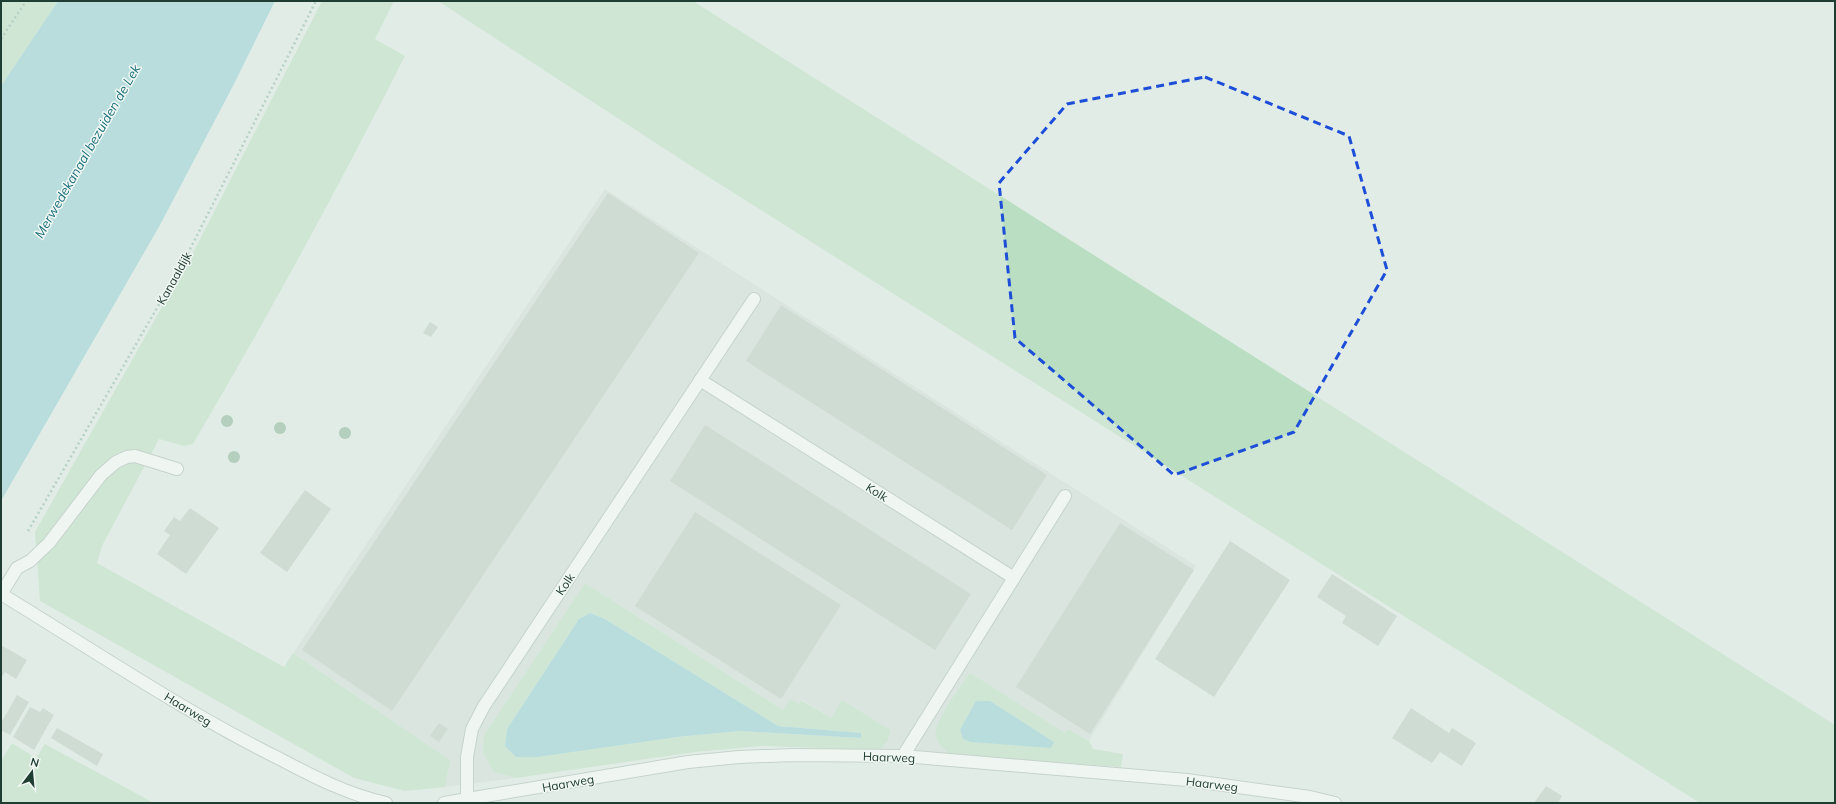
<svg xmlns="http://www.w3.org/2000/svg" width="1836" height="804" viewBox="0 0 1836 804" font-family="Mulish,sans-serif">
<rect width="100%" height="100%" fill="#e1ece6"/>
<polygon fill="#cfdcd5" points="605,189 1196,566 1089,741 1068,729 1065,733 952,755 879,750 888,741 842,701 831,718 802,700 799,705 783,710 585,583 484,735 494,772 516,778 445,787 450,760 293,653"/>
<g fill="#b9dec1" fill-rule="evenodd">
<polygon points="1,1 58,1 1,86"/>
<path d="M322 1H394L375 39 405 56C338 188 268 317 193 444L184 446 159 439 102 546 97 563 284 667 293 653 450 760 445 787 405 791 354 778 40 601 35 532 198 243Z"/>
<polygon points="438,1 693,1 1835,725 1835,803 1700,803 691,166"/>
<path d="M585 583 783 710 790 699 799 705 801 700 831 718 842 700 890 730 888 741 879 750 762 746 695 752 516 778 494 772 483 753 484 735ZM590 613 605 619 778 726 860 733 861 738 740 731 677 737 505 746 507 729 579 619Z"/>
<path d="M970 673 1065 733 1068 729 1089 741 1093 749 1123 754 1121 767 952 755C945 750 938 745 936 736 934 720 961 687 970 673ZM976 701H990L1054 742Z"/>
<polygon points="12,743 36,758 45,744 154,803 1,803 1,761"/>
</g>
<g fill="#87cbd3">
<polygon points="58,1 275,1 234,84 160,225 1,501 1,86"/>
<polygon points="590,613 605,619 778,726 861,733 861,738 740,731 677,737 537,757 516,757 505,746 507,729 579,619"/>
<polygon points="976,701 990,701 1054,742 1051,748 971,742 963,739 960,730"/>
</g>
<g fill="#b6c7bf">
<polygon points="608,193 699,253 392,711 302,650"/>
<polygon points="781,305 1047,475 1012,530 746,361"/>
<polygon points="430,322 438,327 431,337 423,333"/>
<polygon points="705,425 971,594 935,650 670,481"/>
<polygon points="305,490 331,509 287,572 260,553"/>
<polygon points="190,508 219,528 186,574 157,554 170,535 164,531 174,517 180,521"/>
<polygon points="695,512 841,605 781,699 635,606"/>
<polygon points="1120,523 1194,570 1090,734 1016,687"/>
<polygon points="1230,541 1290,580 1214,697 1155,659"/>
<polygon points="1332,574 1397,616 1378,646 1342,623 1346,616 1317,597"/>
<polygon points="1,645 27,660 16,679 5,672 1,678"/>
<polygon points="17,695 29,702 10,735 1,730 1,723"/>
<polygon points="30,707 40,712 43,708 54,715 34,750 13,737"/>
<polygon points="1411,708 1449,733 1452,728 1476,743 1462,766 1440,752 1432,763 1392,738"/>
<polygon points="439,723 448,729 439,742 430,736"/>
<polygon points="57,728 103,754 97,766 51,738"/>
<polygon points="1546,786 1562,796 1558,803 1534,803"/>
</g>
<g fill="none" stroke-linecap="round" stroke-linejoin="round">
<g stroke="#a3b4ad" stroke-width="14">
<g id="minor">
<polyline points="700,380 1014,578"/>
<path d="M1 594C93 650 183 711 280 759 314 777 347 794 386 803"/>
<polyline points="1,594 17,568 30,561 49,543 101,475 116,462 127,457 135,456 177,469"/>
<polyline points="903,756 1065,496"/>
<polyline points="444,803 688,762 739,757 793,755 903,756 1187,780 1310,797 1335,803"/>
<polyline points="467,803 467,757 472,729 484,706 754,299"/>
</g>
</g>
<g stroke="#80b09f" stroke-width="2.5" stroke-dasharray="2 3" stroke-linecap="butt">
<polyline points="1,39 26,1"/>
<polyline points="28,531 183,263 316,1"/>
</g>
<use href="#minor" stroke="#fff" stroke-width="12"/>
</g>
<g fill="#7cab8c">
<circle cx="227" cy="421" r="6"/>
<circle cx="280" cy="428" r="6"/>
<circle cx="345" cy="433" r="6"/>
<circle cx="234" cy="457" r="6"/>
</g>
<path d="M0 0H1836V804H0ZM1205 77 1349 136 1387 270 1294 432 1174 475 1015 338 999 183 1067 104Z" fill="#e1ece6" fill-opacity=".55" fill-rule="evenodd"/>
<path fill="none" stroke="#1d4ed8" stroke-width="3" stroke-dasharray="8 5" stroke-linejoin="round" d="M1205 77 1349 136 1387 270 1294 432 1174 475 1015 338 999 183 1067 104Z"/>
<g text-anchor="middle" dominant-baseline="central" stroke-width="3" stroke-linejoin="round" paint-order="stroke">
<g font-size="12" fill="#203d34" stroke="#f1f8f4">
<text transform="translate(174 278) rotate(-61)">Kanaaldijk</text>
<text transform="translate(877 492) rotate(32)">Kolk</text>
<text transform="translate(565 584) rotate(-56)">Kolk</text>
<text transform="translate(188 709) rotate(31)">Haarweg</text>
<text transform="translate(889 757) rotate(2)">Haarweg</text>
<text transform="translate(568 783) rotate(-10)">Haarweg</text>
<text transform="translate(1212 784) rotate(7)">Haarweg</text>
</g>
<g font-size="13" font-style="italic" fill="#196f7a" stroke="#f1f8f4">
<text transform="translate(87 151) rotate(-60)">Merwedekanaal bezuiden de Lek</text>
</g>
</g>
<rect width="1836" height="804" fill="none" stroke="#203d34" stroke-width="4"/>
<g transform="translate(32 772) rotate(16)" stroke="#f1f8f4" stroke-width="3" paint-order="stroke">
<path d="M0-3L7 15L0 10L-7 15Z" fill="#203d34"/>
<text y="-6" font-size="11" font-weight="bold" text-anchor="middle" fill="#203d34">N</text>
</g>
</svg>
